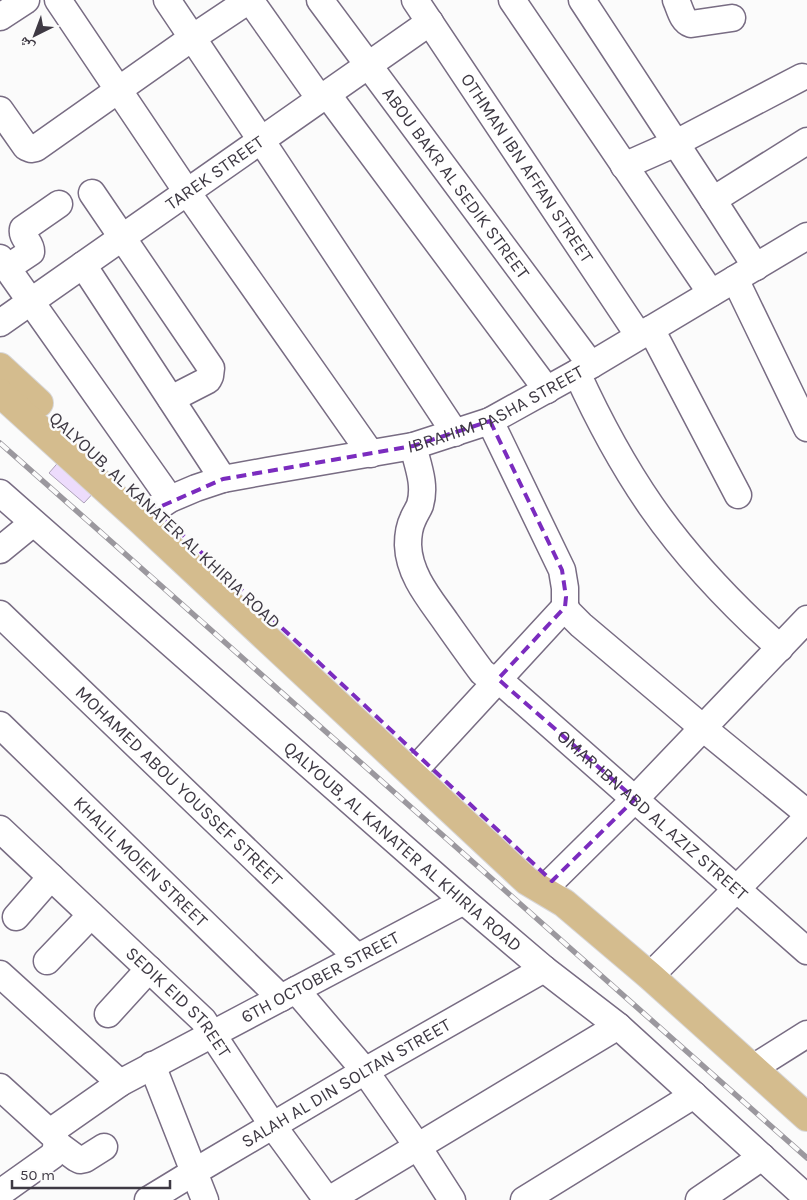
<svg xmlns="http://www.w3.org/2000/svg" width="807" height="1200" viewBox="0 0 807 1200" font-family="Karla,'Noto Naskh Arabic',sans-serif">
<rect width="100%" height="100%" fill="#fbfbfb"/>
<polygon fill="#eddcfc" stroke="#ada1b9" points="62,458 97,489 84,503 49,473"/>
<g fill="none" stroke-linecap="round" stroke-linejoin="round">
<g stroke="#786c83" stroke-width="29">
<g id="minor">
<polyline points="58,0 187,192 371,454"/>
<polyline points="167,0 261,140 455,433"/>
<polyline points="250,0 320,99"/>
<path id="s1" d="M320 0 591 365"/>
<path id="s2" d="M415 0 639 336"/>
<polyline points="512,0 711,293"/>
<polyline points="582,0 713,200 756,267"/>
<path d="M676 0C680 9 682 21 691 24L732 18"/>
<polyline points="0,17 26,0"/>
<polyline points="327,94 547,390"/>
<polyline points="0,110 26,147 31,149 36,148 192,38 249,0"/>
<polyline points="624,166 676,143 802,77"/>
<polyline points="92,193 211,368 210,376 208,380 171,399"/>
<polyline points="713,200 807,141"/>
<polyline points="0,258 170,499"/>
<polyline points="83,265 223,479"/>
<path d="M7 268 31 252C32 243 21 238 23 229L59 204"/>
<polyline points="735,279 807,428"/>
<path id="s3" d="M0 323 430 22"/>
<polyline points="651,329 738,495"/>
<path d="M577 373C598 419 622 464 651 506 688 559 732 605 780 648"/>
<polyline points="490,421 562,570 565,588 565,607"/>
<path id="s4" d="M413 446C418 466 426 485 420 505 418 510 415 514 413 519 409 527 408 536 408 545 409 575 430 599 446 622 458 639 470 656 482 672L487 676 498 679 807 951"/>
<path id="s5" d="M0 493 464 901 544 969 618 1026 807 1198"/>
<path id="s6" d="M155 509 170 499 196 488 223 479 267 471 413 446 490 421 591 365 807 236"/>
<polyline points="0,550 33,523"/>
<polyline points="565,607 569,613 581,625 703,728 807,813"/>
<path id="s7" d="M0 614 357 957"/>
<path id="s8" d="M0 725 281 998"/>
<polyline points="423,761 565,607"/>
<path id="s9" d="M0 829 203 1020 273 1126 327 1200"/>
<polyline points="552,881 635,799 807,619"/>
<polyline points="16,917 51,877"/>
<polyline points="47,961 91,915"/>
<polyline points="0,974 120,1083"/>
<polyline points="650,976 807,818"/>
<polyline points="296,990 365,1071 418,1147 452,1200"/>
<polyline points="108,1014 149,969"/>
<polyline points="152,1065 205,1200"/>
<polyline points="753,1068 807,1034"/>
<path d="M0 1087 55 1137C57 1145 57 1149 52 1156L0 1193"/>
<path id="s10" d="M50 1132 120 1083 464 901"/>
<polyline points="57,1144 76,1158 80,1160 85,1159 104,1147"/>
<path id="s11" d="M148 1200 194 1172 365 1071 544 969"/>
<polyline points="329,1200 618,1026"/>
<polyline points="524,1200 694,1095"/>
<polyline points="699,1200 762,1157"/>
</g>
</g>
<g stroke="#d8d7d9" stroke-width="30">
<g id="major">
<polyline points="0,367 39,403"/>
<polyline points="0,393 140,520 527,881 564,903 650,976 807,1117"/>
</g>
</g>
<use href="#minor" stroke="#fff" stroke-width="26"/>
<use href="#major" stroke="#d4bc8e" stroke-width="28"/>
<g stroke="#9b989e" stroke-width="5.5">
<polyline id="rail" points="0,443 807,1158"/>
</g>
<use href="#rail" stroke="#fbfbfb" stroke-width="4" stroke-dasharray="11" stroke-linecap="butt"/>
</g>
<path fill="none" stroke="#7b2cbf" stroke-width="4" stroke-dasharray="10 6" stroke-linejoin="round" d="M490 421 562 570 566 597 565 607 498 679 635 799 552 881 155 509 223 479 413 446Z"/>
<g text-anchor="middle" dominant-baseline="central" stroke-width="5" stroke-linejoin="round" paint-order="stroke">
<g font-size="18" fill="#3e3943" stroke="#fbfbfb">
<text stroke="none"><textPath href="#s2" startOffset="202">OTHMAN IBN AFFAN STREET</textPath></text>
<text stroke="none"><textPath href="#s3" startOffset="262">TAREK STREET</textPath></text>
<text stroke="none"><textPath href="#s1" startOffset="228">ABOU BAKR AL SEDIK STREET</textPath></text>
<text stroke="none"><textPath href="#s6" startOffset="358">IBRAHIM PASHA STREET</textPath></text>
<text transform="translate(165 520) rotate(43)">QALYOUB, AL KANATER AL KHIRIA ROAD</text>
<text stroke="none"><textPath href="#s7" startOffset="248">MOHAMED ABOU YOUSSEF STREET</textPath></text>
<text stroke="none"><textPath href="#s4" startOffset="475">OMAR IBN ABD AL AZIZ STREET</textPath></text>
<text stroke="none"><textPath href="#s5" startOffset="536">QALYOUB, AL KANATER AL KHIRIA ROAD</textPath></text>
<text stroke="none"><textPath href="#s8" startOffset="196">KHALIL MOIEN STREET</textPath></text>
<text stroke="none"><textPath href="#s10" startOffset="312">6TH OCTOBER STREET</textPath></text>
<text stroke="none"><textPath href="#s9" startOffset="249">SEDIK EID STREET</textPath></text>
<text stroke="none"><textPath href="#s11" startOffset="230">SALAH AL DIN SOLTAN STREET</textPath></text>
</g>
</g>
<g transform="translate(35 35) rotate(222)" stroke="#fbfbfb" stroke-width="4" paint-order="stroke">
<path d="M0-4L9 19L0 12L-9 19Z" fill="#3e3943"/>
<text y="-8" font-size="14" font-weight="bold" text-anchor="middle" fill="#3e3943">ش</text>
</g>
<path d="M12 1180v8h158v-8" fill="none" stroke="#3e3943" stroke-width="2.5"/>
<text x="20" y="1180" font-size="15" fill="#3e3943" stroke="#fbfbfb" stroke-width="4" paint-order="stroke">50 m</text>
</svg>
